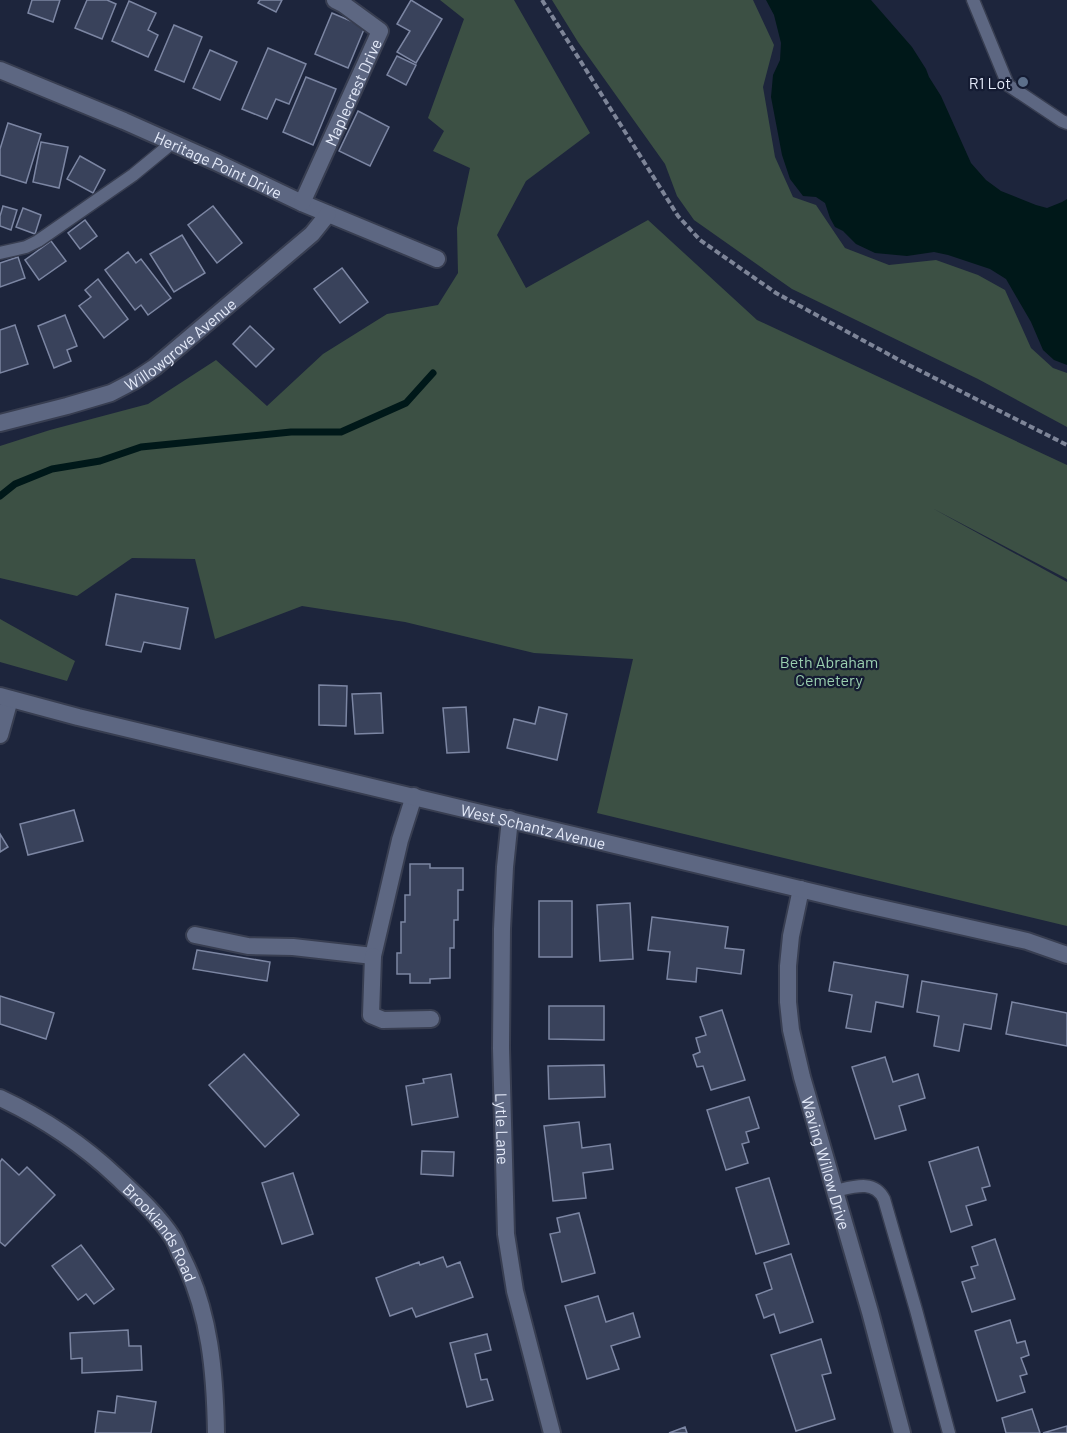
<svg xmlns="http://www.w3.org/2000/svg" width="1067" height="1433" viewBox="0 0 1067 1433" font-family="Barlow,sans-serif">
<rect width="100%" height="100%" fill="#1d253c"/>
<g fill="#3c5044">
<polygon points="440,0 514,0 590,133 526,181 497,235 526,288 648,220 757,320 1067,465 1067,579 932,508 1067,582 1067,926 597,813 633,659 534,653 405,622 302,606 215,639 195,559 132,558 77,596 0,578 0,446 50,430 148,404 216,360 267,406 323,354 387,314 438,305 458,273 457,228 470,168 433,151 444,131 428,118 464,19"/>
<polygon points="552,0 753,0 774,45 763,87 775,157 793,197 816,205 845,248 889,265 936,260 978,275 1005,290 1031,348 1053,368 1067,373 1067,427 978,379 792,289 694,220 677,196 665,164 578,42"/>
<polygon points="0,619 75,661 67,681 0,662"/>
</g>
<polygon fill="#001819" points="766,0 871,0 912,47 926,69 929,77 941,96 971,163 986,180 1001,191 1036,205 1047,208 1062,202 1067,199 1067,365 1054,360 1043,350 1031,322 1006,279 990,269 948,255 934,252 907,256 875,253 856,244 843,231 835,227 830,218 825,203 816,197 803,196 790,179 782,155 771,97 773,75 780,60 781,43 774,15"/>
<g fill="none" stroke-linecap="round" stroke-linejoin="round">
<polyline stroke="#001819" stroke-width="7" points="0,496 15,484 52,469 100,461 141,447 291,432 341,432 406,403 433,373"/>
</g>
<g fill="#39425b" stroke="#7c86a3" stroke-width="1.5">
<polygon points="32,0 60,0 53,22 28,13"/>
<polygon points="87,0 107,0 116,4 102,39 75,28"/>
<polygon points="260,0 282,0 276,12 258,3"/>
<polygon points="411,0 442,19 416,63 397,52 410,31 397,24"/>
<polygon points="129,1 156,13 148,30 158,35 148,57 112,41"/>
<polygon points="332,13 365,27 348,68 315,54"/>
<polygon points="174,25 202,37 184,82 155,70"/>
<polygon points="268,48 306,64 289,104 276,99 267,119 242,109"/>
<polygon points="210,50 237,62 220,100 193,88"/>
<polygon points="397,56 416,65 406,85 387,75"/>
<polygon points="306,77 336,89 313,145 283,132"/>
<polygon points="358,111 389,127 370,166 339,151"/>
<polygon points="8,123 41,134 26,183 0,175 0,149"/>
<polygon points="41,142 68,147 59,188 33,182"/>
<polygon points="80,156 105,170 93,193 67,179"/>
<polygon points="3,206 17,210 11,230 0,226 0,216"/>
<polygon points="213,206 242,243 217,263 188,225"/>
<polygon points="23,208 41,215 35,234 16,227"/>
<polygon points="85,220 97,236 80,249 68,233"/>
<polygon points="182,235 205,273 174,292 150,254"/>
<polygon points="51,241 66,261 39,280 25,260"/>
<polygon points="128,252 136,263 141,259 171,298 148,315 141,305 135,310 105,270"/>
<polygon points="18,257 25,278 0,287 0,263"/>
<polygon points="342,268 368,302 340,323 314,289"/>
<polygon points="98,279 128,319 104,338 79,306 91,297 85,290"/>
<polygon points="65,315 77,346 67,350 71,361 54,368 38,326"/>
<polygon points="15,325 28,364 0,373 0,330"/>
<polygon points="250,326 274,349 256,367 233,344"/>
<polygon points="116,594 188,608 180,649 144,642 141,652 106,645"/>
<polygon points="319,685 347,686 346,726 319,725"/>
<polygon points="381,693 383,733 355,734 352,694"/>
<polygon points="466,707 469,752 447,753 443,708"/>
<polygon points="539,707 567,714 557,760 507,748 514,719 535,724"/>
<polygon points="74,810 83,841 28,855 20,824"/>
<polygon points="0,834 8,847 0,852"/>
<polygon points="410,864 430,864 430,868 463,868 463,890 458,890 458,920 454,920 454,948 450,948 450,978 430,979 430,983 410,983 410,974 397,974 397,953 401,953 401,922 405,922 405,895 410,895"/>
<rect x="539" y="901" width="33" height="56"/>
<polygon points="630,903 633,959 600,961 597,905"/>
<polygon points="652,917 728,927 725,948 744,950 741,974 697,968 696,982 667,979 670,952 648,950"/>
<polygon points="197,950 270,962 267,981 193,969"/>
<polygon points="834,962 908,975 903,1007 876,1002 871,1032 846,1028 852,995 829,991"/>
<polygon points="922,981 997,994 991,1029 964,1024 959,1051 934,1046 939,1016 917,1012"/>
<polygon points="0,996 54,1013 46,1039 0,1024"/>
<polygon points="1012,1002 1067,1013 1067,1046 1006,1034"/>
<polygon points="549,1006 604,1006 604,1040 549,1039"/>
<polygon points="722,1010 745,1080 711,1090 703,1066 697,1067 693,1055 700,1052 696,1038 706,1035 700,1017"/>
<polygon points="244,1054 299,1115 265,1147 209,1085"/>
<polygon points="885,1057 893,1082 918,1074 925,1098 899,1106 906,1130 875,1139 852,1067"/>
<polygon points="604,1065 605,1097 549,1099 548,1066"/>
<polygon points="451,1074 458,1117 412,1125 406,1086 424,1083 423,1079"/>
<polygon points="749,1097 759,1128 746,1132 749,1142 742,1144 748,1163 726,1170 707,1110"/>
<polygon points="579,1122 582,1148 610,1144 613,1169 583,1173 586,1198 553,1201 544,1126"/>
<polygon points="978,1147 990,1186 982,1188 986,1200 966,1206 972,1225 951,1232 929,1162"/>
<polygon points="422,1151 454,1152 453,1176 421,1174"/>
<polygon points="2,1159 19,1175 27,1167 55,1195 5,1246 0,1242 0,1162"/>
<polygon points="293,1173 313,1234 282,1244 262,1183"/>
<polygon points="769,1178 789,1244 756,1254 736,1188"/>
<polygon points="579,1213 595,1273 562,1282 550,1234 560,1232 557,1218"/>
<polygon points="995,1239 1015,1299 972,1312 962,1282 975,1278 971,1267 978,1265 972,1247"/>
<polygon points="81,1245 114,1289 94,1304 86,1294 78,1300 52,1266"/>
<polygon points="791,1254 813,1322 780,1333 774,1314 764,1318 756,1295 772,1289 764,1263"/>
<polygon points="443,1257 447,1267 460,1262 473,1297 416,1317 412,1308 390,1316 376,1278 419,1262 420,1265"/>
<polygon points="598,1296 606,1322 633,1313 640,1337 611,1346 619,1369 587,1379 565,1306"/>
<polygon points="1010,1320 1017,1343 1025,1341 1029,1355 1021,1358 1027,1374 1020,1376 1025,1392 997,1401 975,1331"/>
<polygon points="128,1330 129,1346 141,1346 142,1370 82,1373 82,1358 71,1359 70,1333"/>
<polygon points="487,1334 491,1350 475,1354 481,1380 487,1379 493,1400 467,1407 450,1343"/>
<polygon points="821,1339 831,1373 822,1375 835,1419 796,1431 771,1355"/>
<polygon points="117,1396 156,1402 151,1433 95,1433 98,1411 115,1413"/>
<polygon points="1032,1409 1040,1433 1006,1433 1002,1418"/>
<polygon points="1067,1426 1067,1433 1043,1433"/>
<polygon points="685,1427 687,1433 669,1433"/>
</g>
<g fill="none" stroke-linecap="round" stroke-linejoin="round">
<g stroke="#383e51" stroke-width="15">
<g id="service">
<polyline points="973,0 1008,85 1062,121 1067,123"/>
<polyline points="0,253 26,247 38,241 133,175 172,143"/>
<path d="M835 1191C853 1187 874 1179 884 1199L916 1310 949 1433"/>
</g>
</g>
<g stroke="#383e51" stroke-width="20">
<g id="minor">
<path id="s1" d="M0 70 124 121 216 162 302 203 437 259"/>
<path id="s2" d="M302 203 380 31 343 4 335 0"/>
<path id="s3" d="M0 423 67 406 111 393 134 381 155 367 312 234 328 214"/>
<polyline points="0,735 10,699"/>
<path id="s4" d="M510 819 505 867 502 929 501 1048 506 1234 515 1291 552 1433"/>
<path id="s5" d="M801 889 791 936 788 966V1002L791 1030 802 1077 870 1312 902 1433"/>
<polyline points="195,935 248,946 293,947 373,956 400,840 414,796"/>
<polyline points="373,956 371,1015 383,1020 431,1019"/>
<path id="s6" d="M0 1098C43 1118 82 1144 117 1177 137 1196 158 1215 173 1238 177 1245 179 1252 183 1259 210 1313 215 1373 216 1433"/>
</g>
</g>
<g stroke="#383e51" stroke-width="20">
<g id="secondary">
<path id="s7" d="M0 696 78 717 854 902 1027 941 1067 955"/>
</g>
</g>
<polyline stroke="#7e8598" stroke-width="4" stroke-dasharray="6 3" stroke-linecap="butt" points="542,0 678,216 700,240 776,293 901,361 1067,445"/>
<use href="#service" stroke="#5d6782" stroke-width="12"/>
<use href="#minor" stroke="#5d6782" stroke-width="16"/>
<use href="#secondary" stroke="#5d6782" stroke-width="16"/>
</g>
<circle fill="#5c6f8a" stroke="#141b32" stroke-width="2" cx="1023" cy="82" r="6"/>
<g text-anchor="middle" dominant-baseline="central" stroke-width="4.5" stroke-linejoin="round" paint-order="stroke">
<g font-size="16" fill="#e4eaf9" stroke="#141b32" text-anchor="end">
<text x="1011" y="82">R1 Lot</text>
</g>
<g font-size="16" fill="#e4eaf9" stroke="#141b32">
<text stroke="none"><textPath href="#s2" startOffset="122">Maplecrest Drive</textPath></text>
<text stroke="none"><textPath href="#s1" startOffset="238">Heritage Point Drive</textPath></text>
<text stroke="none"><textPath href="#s3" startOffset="200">Willowgrove Avenue</textPath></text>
<text stroke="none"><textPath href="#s7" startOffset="549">West Schantz Avenue</textPath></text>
<text stroke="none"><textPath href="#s4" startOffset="310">Lytle Lane</textPath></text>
<text stroke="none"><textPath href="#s5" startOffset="280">Waving Willow Drive</textPath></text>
<text stroke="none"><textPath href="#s6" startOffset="213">Brooklands Road</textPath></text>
</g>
<g font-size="16" fill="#9bd0b0" stroke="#141b32">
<text x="829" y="661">Beth Abraham<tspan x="829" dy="18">Cemetery</tspan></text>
</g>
</g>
</svg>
